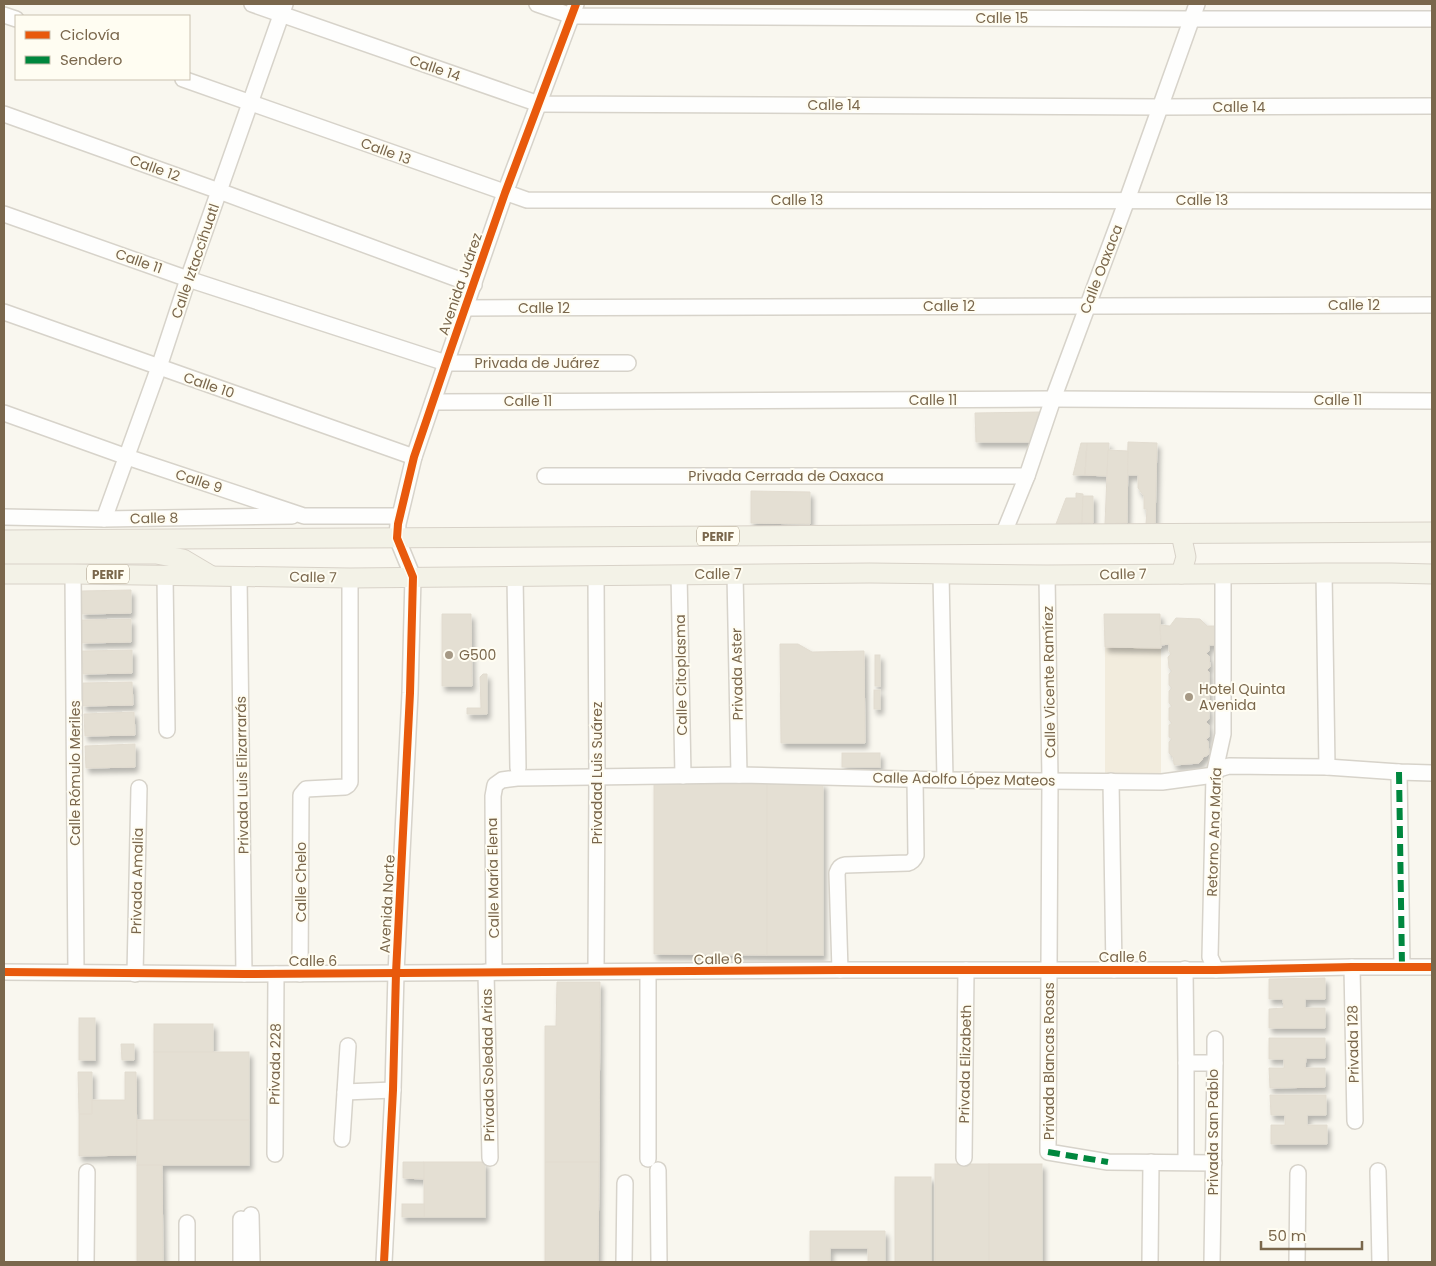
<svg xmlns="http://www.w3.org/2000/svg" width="1436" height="1266" viewBox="0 0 1436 1266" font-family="Poppins,sans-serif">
<defs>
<filter id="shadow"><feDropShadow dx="3" dy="5" stdDeviation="2.5" flood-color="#0004"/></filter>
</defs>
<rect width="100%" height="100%" fill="#f9f7ef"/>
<polygon fill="#f2ecdd" points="1105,647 1161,648 1161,774 1105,774"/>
<g fill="#e4dfd3" stroke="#e2dcd0" filter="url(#shadow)">
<polygon points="1041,412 1030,442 976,442 975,413"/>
<polygon points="1128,442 1157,443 1155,524 1146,524 1147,509 1144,509 1144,496 1138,488 1138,475 1127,475"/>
<polygon points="1081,443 1087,443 1085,475 1073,475"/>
<polygon points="1087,443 1109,443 1107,476 1085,475"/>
<polygon points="1108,450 1128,451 1127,523 1105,524"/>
<polygon points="751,491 810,492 810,524 751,523"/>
<polygon points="1076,493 1083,494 1082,523 1056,524 1066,498 1076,498"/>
<polygon points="1083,496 1093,496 1093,523 1082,523"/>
<polygon points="131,590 131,613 82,614 81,591"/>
<polygon points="442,614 471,614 472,686 442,686"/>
<polygon points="1104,614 1160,614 1161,648 1105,647"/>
<polygon points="1176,618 1200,619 1207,626 1216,626 1216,645 1209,645 1209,651 1206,653 1209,656 1210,667 1207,670 1209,672 1209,685 1207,687 1209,690 1209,703 1206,706 1209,708 1209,719 1206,722 1209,725 1209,737 1206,739 1208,742 1209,754 1206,756 1203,757 1202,760 1199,763 1175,765 1174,764 1173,757 1169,753 1169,742 1172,739 1169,737 1169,725 1172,723 1169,720 1169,708 1172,706 1169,703 1169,691 1172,688 1169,685 1169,674 1172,671 1169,668 1168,657 1171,654 1169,651 1169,644 1161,645 1160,625 1170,626"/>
<polygon points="131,619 131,642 82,643 82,620"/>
<polygon points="780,644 798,644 812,652 864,651 865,743 781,743"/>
<polygon points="132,650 132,673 83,674 82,651"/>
<rect x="875" y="655" width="5" height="31"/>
<polygon points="483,674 487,674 487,714 467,714 467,708 481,708 480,677"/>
<polygon points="132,682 133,705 83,706 83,683"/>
<rect x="874" y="690" width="6" height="19"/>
<polygon points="134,712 135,735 85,736 84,714"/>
<polygon points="135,744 135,767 86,768 85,746"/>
<rect x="842" y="753" width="38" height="14"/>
<polygon points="654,783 767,783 767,955 654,954"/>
<rect x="767" y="783" width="56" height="172"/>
<polygon points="1325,978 1325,999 1305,999 1305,1008 1325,1008 1325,1028 1269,1028 1269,1009 1284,1008 1283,999 1269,999 1269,979"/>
<polygon points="557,982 600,982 599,1162 545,1162 545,1026 556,1026"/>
<rect x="79" y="1018" width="16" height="42"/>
<rect x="154" y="1024" width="59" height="28"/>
<polygon points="1269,1038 1325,1038 1325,1058 1306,1058 1305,1068 1325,1068 1325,1087 1270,1088 1269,1068 1284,1068 1284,1059 1269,1059"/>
<polygon points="121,1044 134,1044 134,1060 122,1060"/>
<rect x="154" y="1052" width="95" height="68"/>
<polygon points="78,1072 92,1072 92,1114 79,1114"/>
<polygon points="125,1072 136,1072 137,1155 79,1156 79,1114 92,1114 92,1100 125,1100"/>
<polygon points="1270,1095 1326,1095 1326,1115 1307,1115 1307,1125 1327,1125 1327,1144 1271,1144 1271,1125 1285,1125 1285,1115 1271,1115"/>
<rect x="137" y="1120" width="112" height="45"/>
<polygon points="403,1162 424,1162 424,1179 403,1178"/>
<rect x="424" y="1162" width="61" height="55"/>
<polygon points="545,1162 599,1162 598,1262 545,1262"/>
<rect x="935" y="1164" width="54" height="98"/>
<rect x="989" y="1164" width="53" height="98"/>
<polygon points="137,1165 162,1165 163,1262 137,1262"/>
<rect x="895" y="1177" width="36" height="85"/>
<rect x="402" y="1204" width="22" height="13"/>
<polygon points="810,1231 885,1231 885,1262 868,1262 868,1248 830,1248 830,1262 810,1262"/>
</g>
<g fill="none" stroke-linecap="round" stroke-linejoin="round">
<g stroke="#d7d3ca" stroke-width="18">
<g id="minor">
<polyline points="252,4 539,104 1161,107 1432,106"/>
<polyline points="537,4 572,16 1191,19 1432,19"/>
<polyline points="4,15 16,19"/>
<polyline points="183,79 527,200 1432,201"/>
<polyline points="4,114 219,191 474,285"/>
<polyline points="4,214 188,279 446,363 628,363"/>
<polyline points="465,308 1432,305"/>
<polyline points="4,312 414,457"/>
<polyline points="433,402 1053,399 1432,401"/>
<polyline points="4,413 127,457 304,516 399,516"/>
<polyline points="545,476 1027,476"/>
<polyline points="4,517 104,519 292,516"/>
<polyline points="104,519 159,367 188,279 285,4"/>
<polyline points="1003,535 1027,476 1053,399 1127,200 1197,4"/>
<polyline points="1324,573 1327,767"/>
<polyline points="73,574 76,972"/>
<polyline points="679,574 683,776"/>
<polyline points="735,574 739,775"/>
<polyline points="941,574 945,780"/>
<polyline points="165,575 167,730"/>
<polyline points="1047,575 1050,780 1048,1152 1108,1162 1214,1163"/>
<polyline points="239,576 244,974"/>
<polyline points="515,576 518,768"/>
<polyline points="1399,772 1402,966"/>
<polyline points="1111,781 1114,970"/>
<polyline points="1352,967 1355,1121"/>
<polyline points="1185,969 1186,1063 1215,1063 1212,1262"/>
<path d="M840 970 837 873C839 868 840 866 845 865L908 863C912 862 914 860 916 855L915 779"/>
<polyline points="1216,970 1210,957 1214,775 1223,734 1223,574"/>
<polyline points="596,971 597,776 596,575"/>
<polyline points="4,972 244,974 840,970 1216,970 1352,967 1432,967"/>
<polyline points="486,972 490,1158"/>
<polyline points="494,972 493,796 495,785 502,780 517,778 739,775 945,780 1162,782 1214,775 1219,769 1229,766 1327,767 1399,772 1432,773"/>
<polyline points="648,972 648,1159"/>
<polyline points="135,974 139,788"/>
<polyline points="300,974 301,795 306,789 345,787 348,785 350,782 350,578"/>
<polyline points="1215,1063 1215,1039"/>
<polyline points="345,1092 393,1090"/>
<polyline points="342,1139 348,1046"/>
<polyline points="275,1154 276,974"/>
<polyline points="964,1158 966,970"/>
<polyline points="1186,1162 1186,1063"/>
<polyline points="658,1170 659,1262"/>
<polyline points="1378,1171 1380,1262"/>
<polyline points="251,1215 252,1262"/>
<polyline points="241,1219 241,1262"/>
<polyline points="187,1223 187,1262"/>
<polyline points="86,1262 87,1172"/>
<polyline points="384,1262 393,1090 396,973 410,693 413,577 397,538 398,524 414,457 446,363 505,193 576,4"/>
<polyline points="624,1262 625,1183"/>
<polyline points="1150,1262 1151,1162"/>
<polyline points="1297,1262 1298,1173"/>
</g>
</g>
<g stroke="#d8d2c8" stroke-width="21">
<g id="major">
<polyline points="4,540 1432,532"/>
<polyline points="4,554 156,554 183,559 210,575"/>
<polyline points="4,574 73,574 350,578 870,573 1047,575 1324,573 1392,573 1432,574"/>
<polyline points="1181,574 1186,557 1181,534"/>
</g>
</g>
<use href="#minor" stroke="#fefefd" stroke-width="15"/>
<use href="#major" stroke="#f3f2e7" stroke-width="19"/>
<g stroke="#00873e" stroke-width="6" stroke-dasharray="12 6" stroke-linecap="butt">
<polyline points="1399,772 1402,966"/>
<polyline points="1048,1152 1108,1162"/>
</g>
<g stroke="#fffdf2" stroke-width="11">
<g id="cycleway">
<polyline points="4,972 244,974 840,970 1216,970 1352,967 1432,967"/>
<polyline points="384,1262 393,1090 396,973 410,693 413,577 397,538 398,524 414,457 446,363 505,193 576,4"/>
</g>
</g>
<use href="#cycleway" stroke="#e8590c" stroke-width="8"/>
</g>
<g fill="#a69985" stroke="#fffdf2" stroke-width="2">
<circle cx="449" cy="655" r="5"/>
<circle cx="1189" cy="697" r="5"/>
</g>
<g text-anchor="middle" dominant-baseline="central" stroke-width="4" stroke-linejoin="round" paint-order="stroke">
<g fill="#fffdf2" stroke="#a2947e" stroke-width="1">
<rect x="697" y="526.5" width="42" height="19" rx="4"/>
<rect x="87" y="564.5" width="42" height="19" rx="4"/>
</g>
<g font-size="12" font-weight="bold" fill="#7a674c">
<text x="718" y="536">PERIF</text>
<text x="108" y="574">PERIF</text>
</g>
<g font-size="14" fill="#7a674c" stroke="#fffdf2">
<text x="1002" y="18">Calle 15</text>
<text transform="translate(435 68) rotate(19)">Calle 14</text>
<text x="834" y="105">Calle 14</text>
<text x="1239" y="107">Calle 14</text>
<text transform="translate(386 151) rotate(20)">Calle 13</text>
<text transform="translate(155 168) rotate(20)">Calle 12</text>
<text x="797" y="200">Calle 13</text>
<text x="1202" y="200">Calle 13</text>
<text transform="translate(139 261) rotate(19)">Calle 11</text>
<text transform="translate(195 261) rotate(-71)">Calle Iztaccíhuatl</text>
<text transform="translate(1101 269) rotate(-69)">Calle Oaxaca</text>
<text transform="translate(460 284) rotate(-71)">Avenida Juárez</text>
<text x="1354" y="305">Calle 12</text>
<text x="949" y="306">Calle 12</text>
<text x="544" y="308">Calle 12</text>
<text x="537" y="363">Privada de Juárez</text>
<text transform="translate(209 385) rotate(19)">Calle 10</text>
<text x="933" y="400">Calle 11</text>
<text x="1338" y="400">Calle 11</text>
<text x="528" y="401">Calle 11</text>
<text x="786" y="476">Privada Cerrada de Oaxaca</text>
<text transform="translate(199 481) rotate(18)">Calle 9</text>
<text transform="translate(154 518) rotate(-1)">Calle 8</text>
<text x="718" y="574">Calle 7</text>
<text transform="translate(1123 574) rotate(-1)">Calle 7</text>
<text transform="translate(313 577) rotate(1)">Calle 7</text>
<text transform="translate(737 674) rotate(-91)">Privada Aster</text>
<text transform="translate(681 675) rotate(-91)">Calle Citoplasma</text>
<text transform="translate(1049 682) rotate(-91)">Calle Vicente Ramírez</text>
<text transform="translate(75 773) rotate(-90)">Calle Rómulo Meriles</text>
<text transform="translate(597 773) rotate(-90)">Privadad Luis Suárez</text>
<text transform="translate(242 775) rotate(-91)">Privada Luis Elizarrarás</text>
<text transform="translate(964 779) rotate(1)">Calle Adolfo López Mateos</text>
<text transform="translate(1214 832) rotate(-88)">Retorno Ana María</text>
<text transform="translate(493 878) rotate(-91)">Calle María Elena</text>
<text transform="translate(137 881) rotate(-89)">Privada Amalia</text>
<text transform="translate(301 882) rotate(-90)">Calle Chelo</text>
<text transform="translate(387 904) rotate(-87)">Avenida Norte</text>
<text x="1123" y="957">Calle 6</text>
<text transform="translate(718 959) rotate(-1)">Calle 6</text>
<text x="313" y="961">Calle 6</text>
<text transform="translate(1353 1044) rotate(-91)">Privada 128</text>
<text transform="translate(1049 1061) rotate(-90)">Privada Blancas Rosas</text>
<text transform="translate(275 1064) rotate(-89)">Privada 228</text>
<text transform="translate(965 1064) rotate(-89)">Privada Elizabeth</text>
<text transform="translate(488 1065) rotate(-91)">Privada Soledad Arias</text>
<text transform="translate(1213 1132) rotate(-90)">Privada San Pablo</text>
</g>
<g font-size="14" fill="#7a674c" stroke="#fffdf2" text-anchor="start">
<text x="459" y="655">G500</text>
<text x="1199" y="689">Hotel Quinta<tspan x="1199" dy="16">Avenida</tspan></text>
</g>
</g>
<rect width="1436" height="1266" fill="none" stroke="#7a674c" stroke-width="10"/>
<rect x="15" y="15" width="175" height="65" fill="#fffdf2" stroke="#cac1b0"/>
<rect x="25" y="31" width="25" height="8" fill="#e8590c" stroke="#cac1b0"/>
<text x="60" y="40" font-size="15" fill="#7a674c">Ciclovía</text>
<rect x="25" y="56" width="25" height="8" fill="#00873e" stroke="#cac1b0"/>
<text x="60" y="65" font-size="15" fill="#7a674c">Sendero</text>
<path d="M1261 1241v8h101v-8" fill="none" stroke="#7a674c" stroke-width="2.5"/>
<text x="1268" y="1241" font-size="15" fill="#7a674c" stroke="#fffdf2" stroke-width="4" paint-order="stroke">50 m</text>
</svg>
